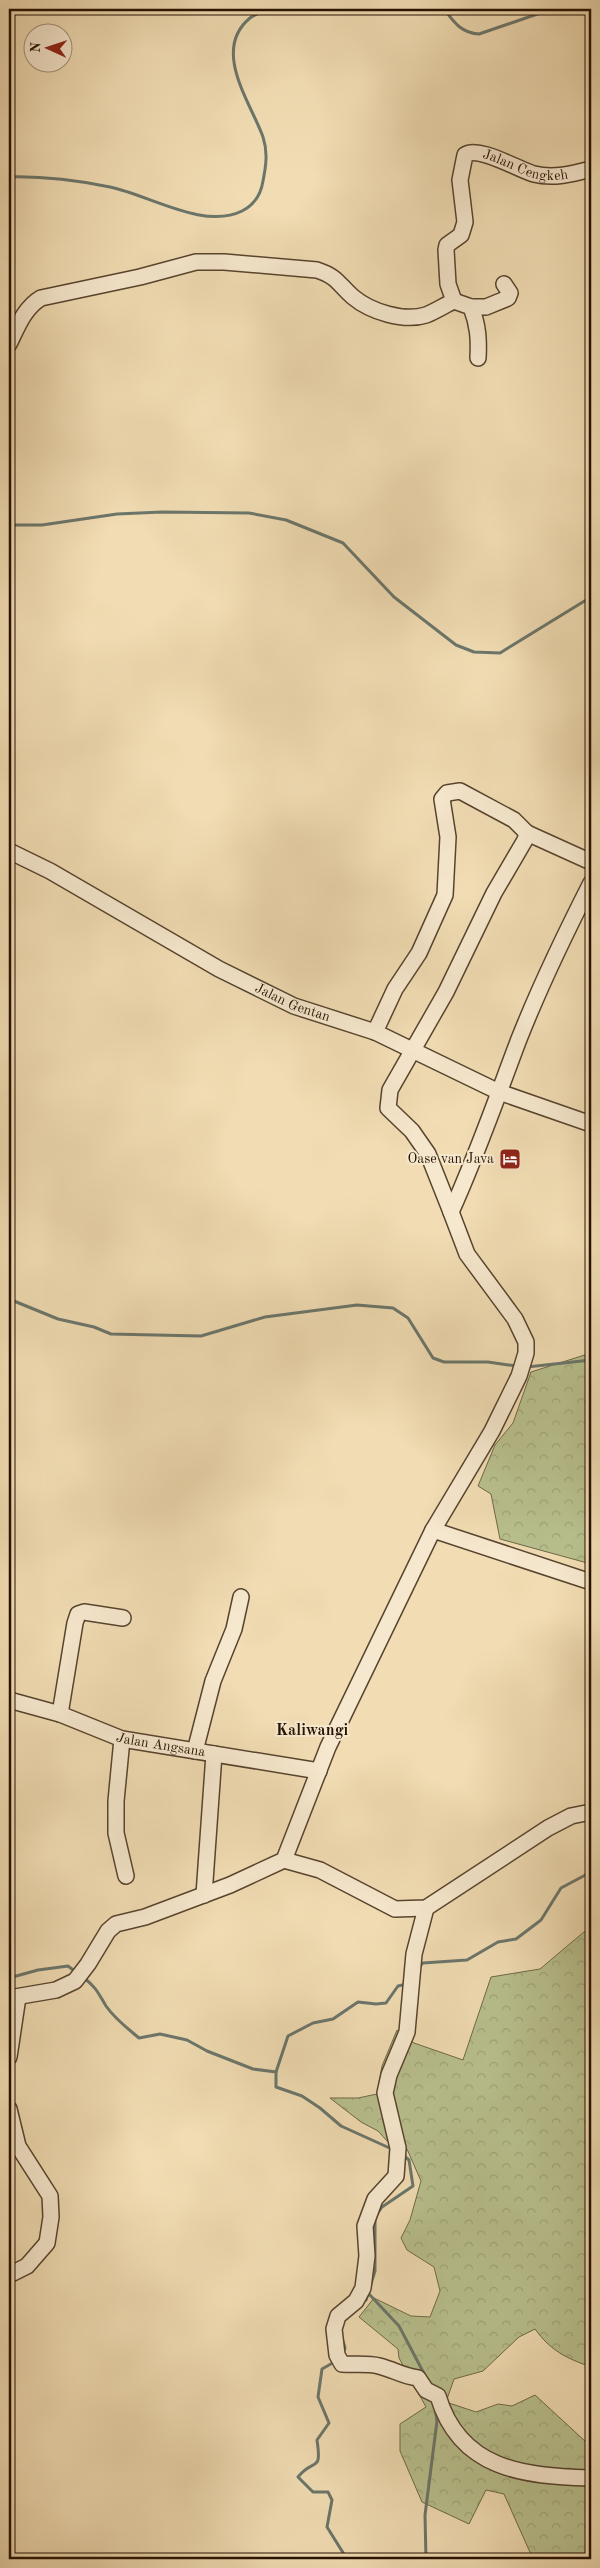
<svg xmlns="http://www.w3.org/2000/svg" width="600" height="2568" viewBox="0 0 600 2568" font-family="'Old Standard TT',serif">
<defs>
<pattern id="forest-crowns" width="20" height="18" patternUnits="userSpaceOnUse" patternTransform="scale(1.25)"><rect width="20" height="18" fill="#b8c08e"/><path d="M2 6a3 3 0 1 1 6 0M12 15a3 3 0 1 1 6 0" fill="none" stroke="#9ea479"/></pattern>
</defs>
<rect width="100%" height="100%" fill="#f1dcb3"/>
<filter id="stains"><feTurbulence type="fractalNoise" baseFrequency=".004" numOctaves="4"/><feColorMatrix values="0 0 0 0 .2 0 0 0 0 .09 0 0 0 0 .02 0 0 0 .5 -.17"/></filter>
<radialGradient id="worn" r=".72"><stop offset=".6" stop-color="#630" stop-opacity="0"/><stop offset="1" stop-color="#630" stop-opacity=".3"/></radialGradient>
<g fill="url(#forest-crowns)" stroke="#6e6848">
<polygon points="591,1353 591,1564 500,1539 491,1494 478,1486 495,1445 513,1423 531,1372"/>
<path d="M591 1926V2367C566 2358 551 2351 535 2329L519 2337 483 2371 454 2379 446 2402 476 2412 498 2404 512 2406 535 2395 586 2442 591 2460V2559H533L504 2494 486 2490 469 2524 422 2502 400 2451V2424L426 2407 399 2358 398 2349 359 2317 374 2298 411 2316 430 2317 440 2291 434 2267 407 2250 401 2238 410 2220 421 2181 407 2149 388 2142 378 2131 361 2122 330 2098H358L377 2094 382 2066 397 2030 414 2043 463 2060 491 1977 540 1969Z"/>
</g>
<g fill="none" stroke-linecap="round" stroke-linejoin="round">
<g stroke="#6b766b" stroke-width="3">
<path d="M444 9C454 22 461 33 479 34L552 9"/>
<path d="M9 177C44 176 75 180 110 187 149 195 204 230 242 211 254 205 261 194 263 181 266 166 268 152 263 137 251 103 211 50 250 18 255 14 265 11 271 9"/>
<polyline points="9,525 42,525 117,514 162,512 249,513 286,520 343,543 394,597 456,645 474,652 500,653 591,597"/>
<polyline points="9,1299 58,1319 94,1327 111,1334 155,1335 201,1336 265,1317 357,1305 393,1308 408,1318 433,1358 444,1362 488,1362 516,1366"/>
<polyline points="527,1367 591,1360"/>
<polyline points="418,1968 423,1963 467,1960 498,1942 516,1939 541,1920 561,1888 591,1872"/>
<polyline points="9,1978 38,1970 68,1966 77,1973"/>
<path d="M84 1978C97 1988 98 1993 106 2006 115 2019 127 2028 139 2038L160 2034 187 2040 207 2051 253 2069 276 2072V2087L302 2096 320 2108 341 2126 394 2150"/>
<polyline points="276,2072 288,2036 313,2023 333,2019 358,2002 376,2004 386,2003 398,1986 407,1984"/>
<polyline points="369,2294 399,2326 428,2381"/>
<polyline points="361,2303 366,2300 375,2271 375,2217 382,2207 413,2186 409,2160 403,2155"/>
<polyline points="342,2338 345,2348 343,2353"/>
<path d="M336 2361 322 2369 318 2397 329 2423 317 2440C322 2474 314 2457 298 2477L313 2492H328L332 2500 327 2527 347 2559"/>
<polyline points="426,2559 425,2515 437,2421 435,2406"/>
</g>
<g stroke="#57442e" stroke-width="18">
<g id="minor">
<path id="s1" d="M454 301 448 284 446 250 447 245 461 235 465 222 460 180 465 155C478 145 519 170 534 174 553 179 572 174 591 169"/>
<path d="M454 301 471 307C478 325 479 339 478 358"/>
<polyline points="471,307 486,307 508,298 510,293 504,284"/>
<path d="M9 344C17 328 24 308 41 298L140 277 196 262H224L317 270C338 277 338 284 353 297 371 312 404 322 426 315 436 311 445 305 454 301"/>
<polyline points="527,833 591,862"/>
<path id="s2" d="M9 851 50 871 219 969 294 1006 375 1032 499 1092 591 1124"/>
<polyline points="375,1032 395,989 419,953 445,895 448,837 442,799 447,793 460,791 514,820 527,833 525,840 494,893 446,992 390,1090 388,1108 412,1131 428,1154 451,1212"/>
<path d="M433 1530 492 1431 519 1376 526 1353V1342L515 1319 467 1254 451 1212C477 1155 497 1097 519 1039 540 986 565 934 591 883"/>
<path id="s3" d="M9 1700 60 1714 122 1739 319 1771"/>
<polyline points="60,1714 75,1623 78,1614 84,1612 123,1618"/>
<polyline points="122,1739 116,1801 116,1833 126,1876"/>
<polyline points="195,1751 213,1681 234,1629 241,1597"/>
<polyline points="284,1860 320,1870 395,1909 426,1908 548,1828 571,1816 591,1812"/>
<polyline points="204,1895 214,1754"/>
<path d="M426 1908 414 1954 407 2032 389 2075 385 2093 398 2148 396 2176 375 2199 365 2226 367 2256 363 2288 356 2301 338 2316 334 2329 337 2355 342 2364C354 2365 368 2363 379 2366 395 2370 402 2376 418 2378L426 2390 438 2396C460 2470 524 2476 590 2478L591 2477"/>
<polyline points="9,1998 56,1990 75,1981 88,1964 108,1931 116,1924 145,1917 230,1885 284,1860 328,1747 433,1530 591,1582"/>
<polyline points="9,2057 18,1997"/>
<polyline points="9,2109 18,2146 50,2196 51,2217 47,2243 27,2266 9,2275"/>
</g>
</g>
<use href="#minor" stroke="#f6e8ce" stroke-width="15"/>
</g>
<defs>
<g id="hotel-square" transform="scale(1.125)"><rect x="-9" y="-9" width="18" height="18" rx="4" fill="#8f2418" stroke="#f6e8ce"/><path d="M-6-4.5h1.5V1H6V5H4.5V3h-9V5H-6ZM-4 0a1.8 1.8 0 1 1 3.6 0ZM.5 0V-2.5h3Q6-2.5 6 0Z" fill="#fff"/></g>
</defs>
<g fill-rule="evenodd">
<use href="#hotel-square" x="510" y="1159"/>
</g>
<g text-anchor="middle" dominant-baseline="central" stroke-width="4" stroke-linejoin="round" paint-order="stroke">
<g font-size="14" fill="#241101" stroke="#f6e8ce">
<text stroke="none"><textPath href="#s1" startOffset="219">Jalan Cengkeh</textPath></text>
<text stroke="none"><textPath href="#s2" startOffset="322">Jalan Gentan</textPath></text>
<text stroke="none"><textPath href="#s3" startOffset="159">Jalan Angsana</textPath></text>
</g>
<g font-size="14" fill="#241101" stroke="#f6e8ce" text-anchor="end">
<text x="494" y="1159">Oase van Java</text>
</g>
<g font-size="16" font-weight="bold" fill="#241101" stroke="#f6e8ce">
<text x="312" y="1731">Kaliwangi</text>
</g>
</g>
<rect width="600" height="2568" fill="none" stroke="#f1dcb3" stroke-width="30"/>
<rect x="10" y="10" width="580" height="2548" fill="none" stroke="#241101" stroke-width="2.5"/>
<rect x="15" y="15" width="570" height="2538" fill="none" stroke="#241101"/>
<g transform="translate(48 48) rotate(273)"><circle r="24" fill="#f6e8ce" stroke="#a2927c"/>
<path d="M0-4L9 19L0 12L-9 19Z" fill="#8f2418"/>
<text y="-8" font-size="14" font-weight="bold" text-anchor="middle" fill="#241101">N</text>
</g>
<rect width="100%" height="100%" filter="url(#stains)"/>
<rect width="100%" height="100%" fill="url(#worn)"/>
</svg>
